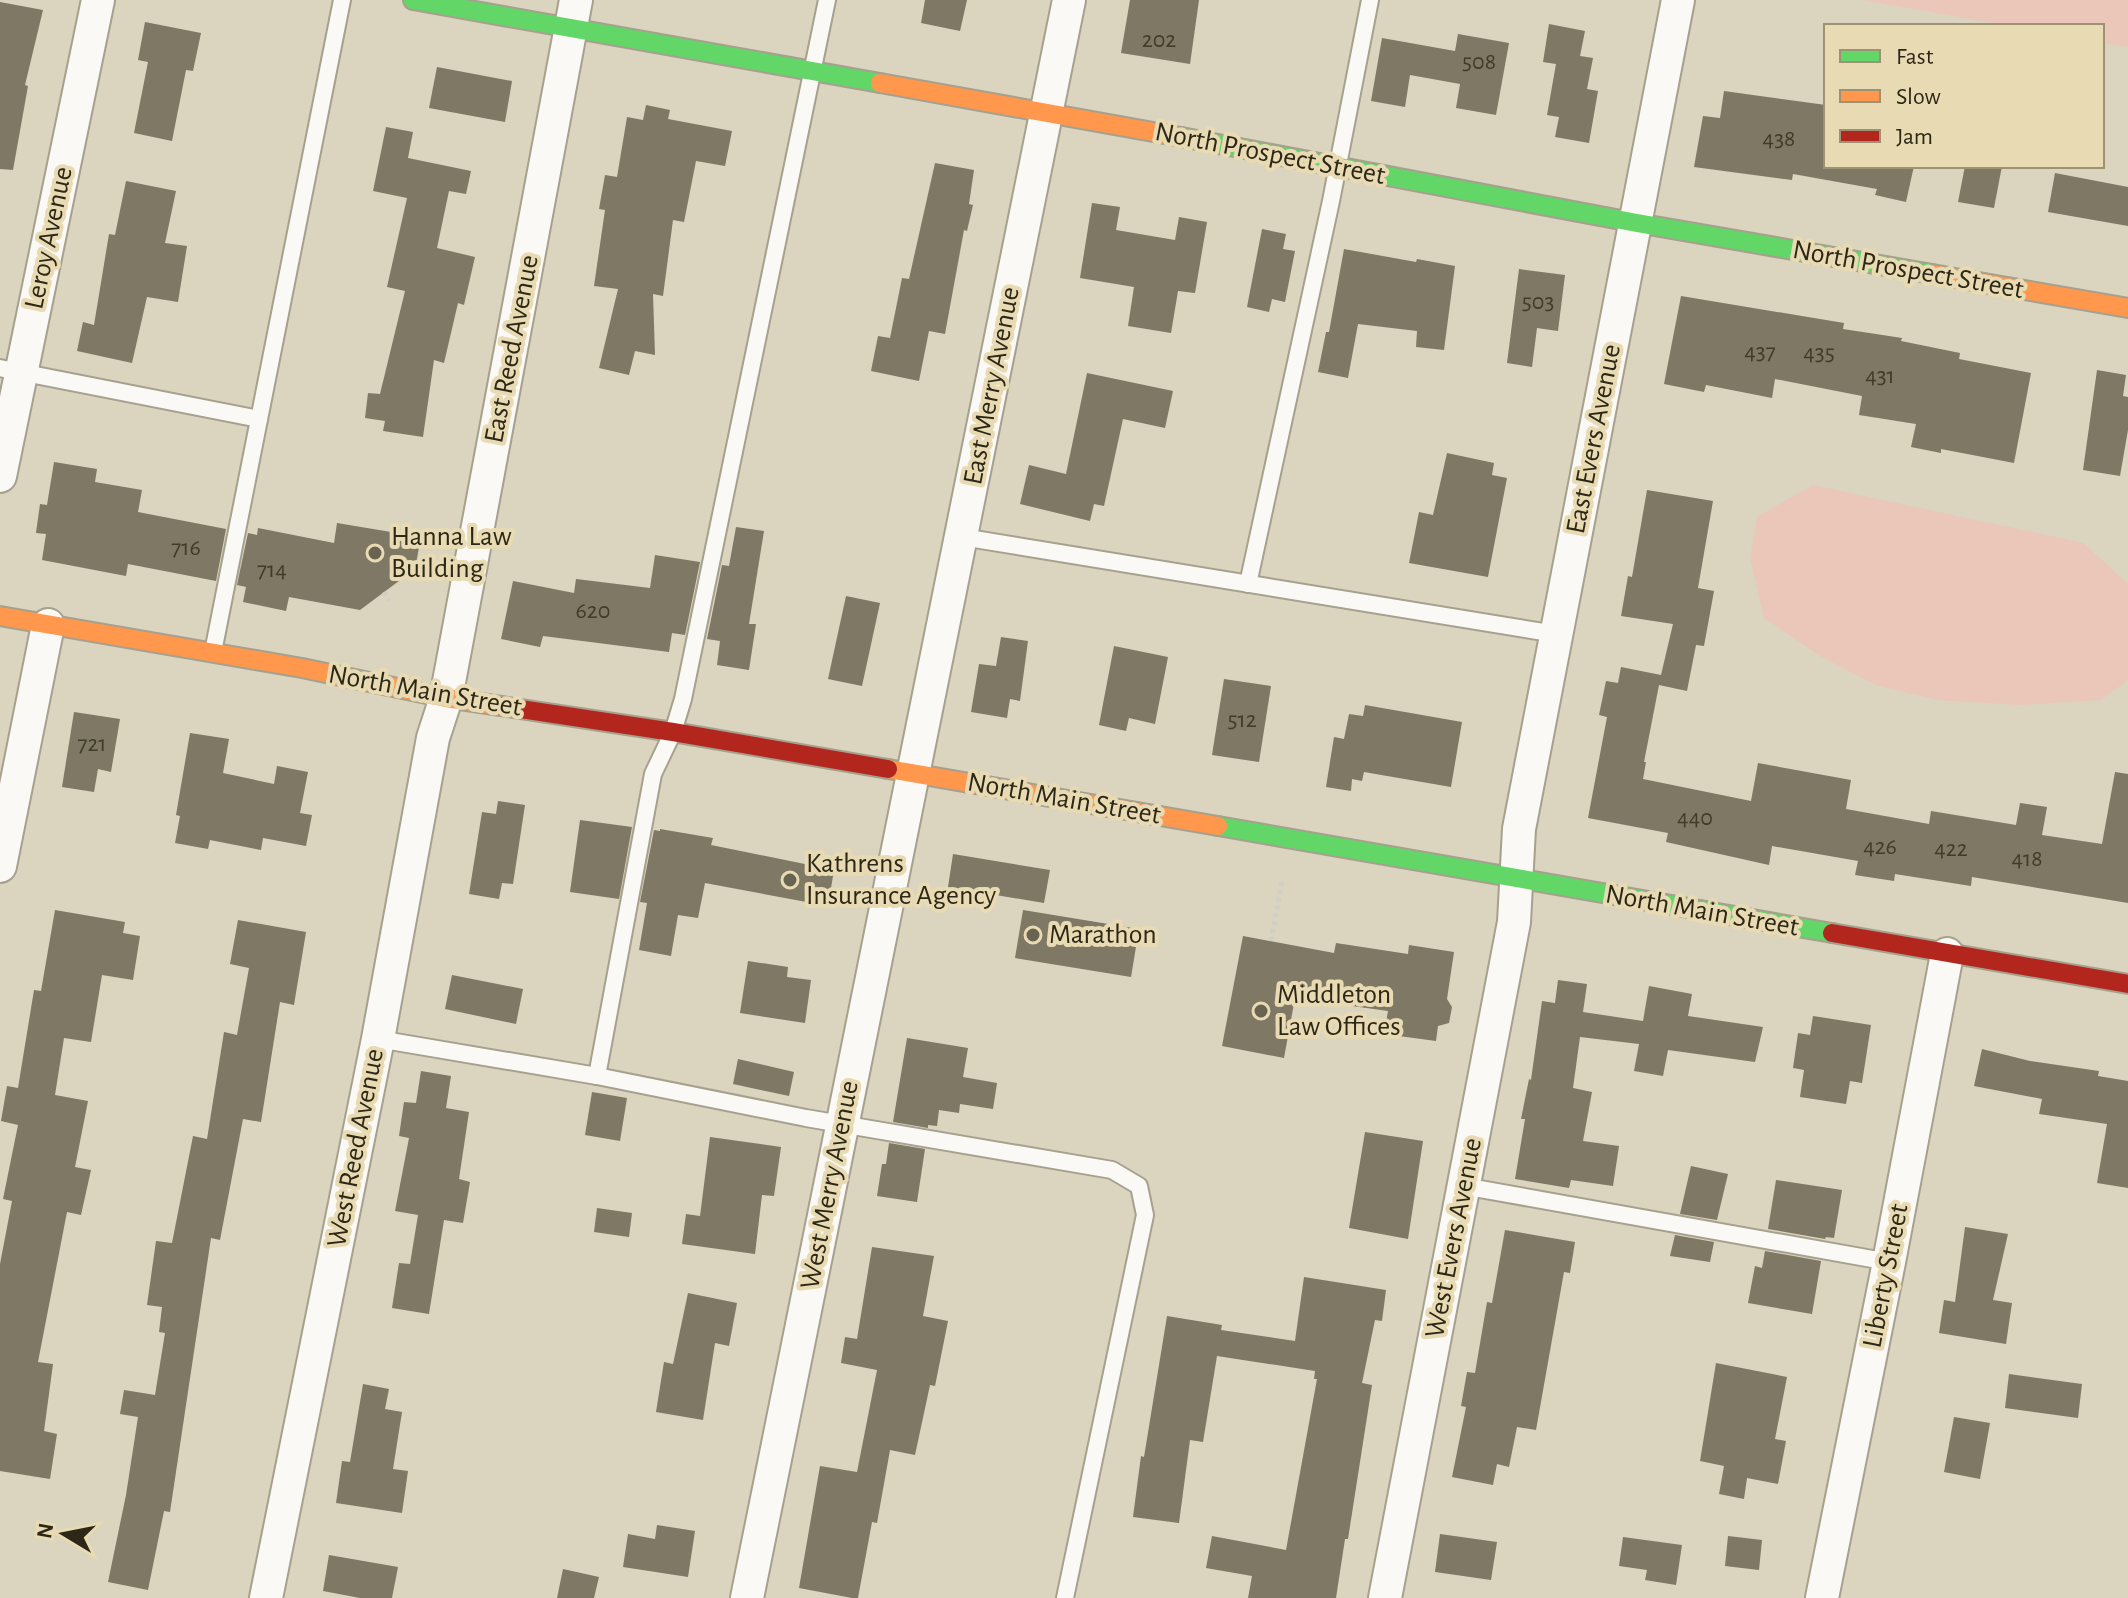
<svg xmlns="http://www.w3.org/2000/svg" width="2128" height="1598" viewBox="0 0 2128 1598" font-family="'Alegreya Sans',sans-serif">
<rect width="100%" height="100%" fill="#dbd4bf"/>
<g fill="#eac7b8">
<polygon points="1863,0 2128,0 2128,47 2102,43 2102,26 2009,26"/>
<polygon points="1813,485 2083,543 2128,584 2128,680 2101,700 2020,705 1937,700 1876,685 1822,657 1764,618 1750,559 1757,517"/>
</g>
<g fill="#7e7864">
<polygon points="925,0 967,0 960,31 921,23"/>
<polygon points="1130,0 1199,0 1190,64 1121,53"/>
<polygon points="0,2 43,10 25,85 28,86 13,170 0,169"/>
<polygon points="145,22 201,33 193,71 186,70 172,141 134,133 148,62 138,60"/>
<polygon points="1549,24 1585,31 1580,56 1593,58 1587,89 1598,91 1589,143 1555,137 1559,117 1547,115 1556,64 1543,62"/>
<polygon points="1458,34 1509,43 1496,115 1456,108 1460,84 1410,75 1405,107 1371,101 1382,38 1455,51"/>
<polygon points="437,67 512,81 505,122 429,108"/>
<polygon points="1724,91 1826,105 1826,166 1914,166 1906,202 1875,195 1877,189 1793,174 1792,180 1694,167 1703,116 1720,118"/>
<polygon points="646,105 670,110 668,119 732,131 725,166 696,161 684,222 673,220 663,296 653,294 655,355 635,351 629,375 599,368 618,289 594,286 605,210 599,209 605,175 617,177 627,117 643,120"/>
<polygon points="386,127 413,132 408,158 471,171 466,194 449,191 437,248 475,257 464,305 458,303 444,363 434,360 423,437 383,431 385,421 365,418 368,393 380,394 405,291 387,287 407,198 373,191"/>
<polygon points="935,163 974,170 969,204 973,205 967,231 964,230 945,334 929,331 919,381 871,371 878,336 890,338 902,278 909,279"/>
<polygon points="1965,166 2002,166 1994,208 1958,202"/>
<polygon points="2055,173 2128,187 2128,226 2048,212"/>
<polygon points="126,181 176,191 165,243 187,246 178,302 147,297 132,363 77,351 83,322 94,325 109,234 115,235"/>
<polygon points="1092,203 1120,207 1116,230 1175,240 1179,217 1207,222 1195,293 1178,291 1171,333 1128,326 1134,287 1080,278"/>
<polygon points="1262,229 1286,234 1283,249 1295,251 1285,302 1272,299 1269,312 1247,307"/>
<polygon points="1344,249 1416,262 1417,259 1455,266 1444,350 1416,347 1417,331 1358,324 1348,378 1318,372 1326,332 1329,332"/>
<polygon points="1519,269 1565,275 1558,331 1537,328 1532,367 1507,363"/>
<polygon points="1681,296 1844,323 1843,329 1902,338 1901,341 1960,353 1959,359 2031,373 2014,463 1941,449 1941,453 1911,447 1916,424 1859,415 1862,396 1775,379 1772,398 1706,385 1704,392 1664,384"/>
<polygon points="2097,370 2126,375 2123,396 2128,397 2128,430 2120,476 2083,470"/>
<polygon points="1087,373 1173,391 1165,428 1123,419 1104,506 1094,504 1090,521 1020,504 1029,465 1066,474"/>
<polygon points="1447,453 1494,463 1492,475 1507,478 1488,577 1409,563 1419,512 1433,515"/>
<polygon points="54,462 97,469 95,482 142,490 138,512 226,529 216,581 128,564 126,576 42,560 46,534 36,533 40,504 47,505"/>
<polygon points="1647,490 1713,501 1698,588 1714,591 1704,646 1696,645 1687,691 1659,685 1644,762 1646,762 1643,779 1751,801 1758,763 1851,780 1846,809 1929,824 1931,811 2016,825 2020,803 2047,807 2042,835 2102,844 2115,772 2128,774 2128,903 1972,877 1971,886 1895,874 1894,881 1855,875 1858,861 1772,846 1769,865 1666,842 1668,833 1588,818 1607,717 1599,715 1606,681 1618,683 1621,667 1661,675 1673,624 1621,616 1628,576 1632,577"/>
<polygon points="337,523 421,537 415,569 360,610 289,597 286,611 243,602 246,587 237,585 248,533 257,535 258,528 334,543"/>
<polygon points="736,527 764,531 749,624 756,624 749,670 717,665 720,641 707,639 722,565 729,566"/>
<polygon points="655,555 700,562 685,635 672,633 669,652 543,636 540,647 501,639 513,581 574,593 576,579 650,588"/>
<polygon points="846,596 880,603 862,686 828,679"/>
<polygon points="1001,637 1028,641 1020,701 1010,699 1007,718 971,712 979,664 996,666"/>
<polygon points="1114,646 1168,657 1155,724 1129,718 1126,731 1099,725"/>
<polygon points="1224,679 1271,686 1259,762 1212,755"/>
<polygon points="1365,705 1462,722 1451,787 1364,772 1362,781 1352,779 1351,791 1326,787 1334,737 1344,739 1349,714 1363,716"/>
<polygon points="74,712 120,719 111,772 98,769 94,792 62,787"/>
<polygon points="190,733 229,739 223,773 274,784 277,766 308,772 300,813 312,815 306,846 263,838 261,850 210,840 208,849 175,843 180,816 176,815"/>
<polygon points="498,801 525,805 513,884 502,883 499,899 469,894 482,812 496,814"/>
<polygon points="580,820 632,827 619,899 570,892"/>
<polygon points="660,829 713,838 711,845 834,870 828,906 705,883 698,918 678,915 671,956 639,950 647,903 640,902 654,830 660,831"/>
<polygon points="953,854 1050,870 1044,903 948,887"/>
<polygon points="55,910 125,922 123,933 140,936 133,980 102,975 91,1042 64,1038 55,1095 88,1101 75,1167 91,1170 81,1215 67,1212 38,1362 53,1364 44,1431 57,1434 50,1479 0,1471 0,1264 12,1201 3,1199 18,1125 1,1121 7,1086 18,1088 34,990 41,991"/>
<polygon points="1023,910 1139,929 1131,977 1015,958"/>
<polygon points="238,920 306,932 294,1005 280,1002 261,1122 243,1119 220,1240 211,1238 170,1512 164,1511 148,1590 108,1582 126,1495 138,1417 120,1414 124,1390 155,1395 165,1333 159,1332 162,1307 147,1305 156,1241 172,1243 193,1136 207,1139 224,1032 237,1035 249,968 230,964"/>
<polygon points="1243,936 1334,953 1336,943 1408,954 1409,945 1454,952 1447,999 1452,1007 1449,1023 1438,1026 1436,1041 1384,1034 1388,1011 1295,998 1284,1058 1222,1046"/>
<polygon points="748,961 788,967 787,977 811,980 805,1023 740,1013"/>
<polygon points="452,975 523,989 516,1024 445,1009"/>
<polygon points="1558,980 1587,984 1583,1012 1643,1021 1649,986 1692,994 1688,1016 1763,1027 1755,1062 1668,1050 1663,1076 1634,1071 1639,1044 1580,1037 1573,1088 1592,1092 1583,1141 1619,1146 1613,1186 1571,1180 1569,1188 1515,1179 1525,1119 1521,1119 1529,1079 1531,1080 1542,1001 1555,1003"/>
<polygon points="1813,1016 1871,1025 1862,1083 1850,1081 1846,1104 1800,1097 1804,1070 1793,1068 1798,1033 1810,1035"/>
<polygon points="907,1038 968,1048 963,1077 997,1083 993,1109 960,1104 959,1113 939,1110 937,1126 928,1125 928,1128 893,1122"/>
<polygon points="1982,1049 2030,1061 2099,1071 2098,1076 2128,1081 2128,1188 2097,1183 2107,1124 2039,1114 2042,1099 1974,1086"/>
<polygon points="738,1059 794,1072 789,1096 733,1084"/>
<polygon points="421,1071 451,1076 446,1108 469,1112 459,1179 470,1182 463,1223 444,1220 429,1314 392,1308 399,1263 410,1264 418,1215 395,1211 409,1138 399,1136 404,1102 416,1103"/>
<polygon points="592,1092 627,1098 620,1141 585,1135"/>
<polygon points="1365,1132 1423,1141 1408,1239 1349,1228"/>
<polygon points="710,1137 781,1147 774,1196 762,1195 755,1254 682,1244 686,1214 700,1216"/>
<polygon points="889,1143 925,1149 917,1202 877,1196 882,1164 886,1164"/>
<polygon points="1691,1166 1728,1174 1717,1220 1680,1214"/>
<polygon points="1776,1180 1842,1190 1834,1238 1826,1237 1825,1239 1768,1229"/>
<polygon points="597,1208 632,1213 629,1237 594,1232"/>
<polygon points="1965,1227 2008,1234 1993,1300 2012,1303 2006,1344 1939,1333 1944,1300 1955,1302"/>
<polygon points="1505,1230 1575,1242 1570,1273 1564,1272 1536,1430 1517,1427 1509,1467 1497,1464 1493,1485 1452,1477 1466,1407 1461,1406 1467,1372 1475,1373 1487,1302 1492,1303"/>
<polygon points="1675,1235 1714,1242 1710,1262 1670,1256"/>
<polygon points="872,1247 934,1256 923,1316 948,1321 935,1386 930,1385 915,1455 890,1450 877,1523 872,1522 858,1598 852,1598 799,1588 820,1466 857,1472 877,1370 841,1363 845,1337 857,1339"/>
<polygon points="1765,1251 1821,1261 1812,1314 1748,1303 1755,1266 1762,1268"/>
<polygon points="1304,1277 1386,1290 1382,1321 1375,1320 1362,1383 1372,1385 1348,1539 1345,1539 1336,1598 1248,1598 1252,1576 1206,1568 1212,1536 1286,1550 1317,1379 1314,1379 1315,1371 1217,1356 1203,1442 1190,1440 1179,1523 1133,1517 1141,1456 1144,1457 1167,1316 1222,1325 1221,1330 1295,1341"/>
<polygon points="688,1293 737,1303 729,1346 715,1343 703,1420 656,1412 664,1362 673,1364"/>
<polygon points="1716,1363 1787,1377 1775,1439 1786,1441 1778,1484 1747,1478 1744,1499 1719,1494 1724,1466 1700,1461"/>
<polygon points="2009,1374 2082,1384 2078,1418 2005,1408"/>
<polygon points="363,1384 389,1389 385,1409 402,1412 393,1469 408,1471 402,1513 336,1503 342,1461 350,1462"/>
<polygon points="1954,1417 1990,1423 1980,1479 1944,1472"/>
<polygon points="657,1525 695,1531 688,1577 623,1567 628,1534 655,1539"/>
<polygon points="1440,1534 1497,1542 1491,1580 1435,1572"/>
<polygon points="1728,1536 1762,1540 1759,1570 1725,1566"/>
<polygon points="1623,1537 1682,1545 1676,1585 1645,1580 1647,1570 1619,1566"/>
<polygon points="329,1555 398,1567 392,1598 360,1598 323,1591"/>
<polygon points="563,1569 599,1577 594,1598 557,1598"/>
</g>
<g fill="none" stroke-linecap="round" stroke-linejoin="round">
<g stroke="#a6a08f" stroke-width="20">
<g id="lane">
<polyline points="0,368 259,419"/>
<polyline points="962,537 1556,634"/>
<polyline points="1248,584 1331,201 1370,0"/>
<polyline points="213,652 342,0"/>
<polyline points="378,1039 597,1076 806,1118 1112,1170 1139,1186 1145,1215 1065,1598"/>
<polyline points="597,1076 653,774 673,732 683,699 827,0"/>
<polyline points="1463,1186 1889,1262"/>
</g>
</g>
<g stroke="#a6a08f" stroke-width="36">
<g id="street">
<polyline points="0,476 98,0"/>
<polyline points="0,866 48,625"/>
<polyline points="266,1598 378,1039 433,738 446,698 576,0"/>
<polyline points="747,1598 1069,0"/>
<polyline points="1385,1598 1514,922 1519,829 1678,0"/>
<polyline points="1822,1598 1889,1262 1947,954"/>
</g>
</g>
<g stroke="#a6a08f" stroke-width="22">
<g id="fast">
<polyline points="413,0 880,83"/>
<polyline points="1181,137 1637,223 1932,274"/>
<polyline points="1218,826 1832,933"/>
</g>
</g>
<g stroke="#a6a08f" stroke-width="22">
<g id="slow">
<polyline points="880,83 1181,137"/>
<polyline points="1932,274 2128,308"/>
<polyline points="0,616 302,668 446,698 501,706"/>
<polyline points="888,769 1218,826"/>
</g>
</g>
<g stroke="#a6a08f" stroke-width="22">
<g id="jam">
<polyline points="501,706 673,732 888,769"/>
<polyline points="1832,933 2128,984"/>
</g>
</g>
<g stroke="#d1cec8" stroke-width="5" stroke-dasharray="4 4" stroke-linecap="butt">
<polyline points="384,592 389,601"/>
<polyline points="1271,941 1282,881"/>
</g>
<use href="#lane" stroke="#faf9f5" stroke-width="16"/>
<use href="#street" stroke="#faf9f5" stroke-width="32"/>
<use href="#fast" stroke="#63d668" stroke-width="18"/>
<use href="#slow" stroke="#ff974d" stroke-width="18"/>
<use href="#jam" stroke="#b3261e" stroke-width="18"/>
</g>
<g fill="#696452" stroke="#e8dab2" stroke-width="3">
<circle cx="375" cy="553" r="8"/>
<circle cx="790" cy="880" r="8"/>
<circle cx="1033" cy="935" r="8"/>
<circle cx="1261" cy="1011" r="8"/>
</g>
<g text-anchor="middle" dominant-baseline="central" stroke-width="8" stroke-linejoin="round" paint-order="stroke">
<g font-size="24" fill="#403b2a">
<text x="1159" y="40">202</text>
<text x="1479" y="62">508</text>
<text x="1779" y="139">438</text>
<text x="1538" y="302">503</text>
<text x="1760" y="352">437</text>
<text x="1819" y="353">435</text>
<text x="1880" y="376">431</text>
<text x="186" y="548">716</text>
<text x="272" y="570">714</text>
<text x="593" y="611">620</text>
<text x="1242" y="720">512</text>
<text x="92" y="744">721</text>
<text x="1695" y="818">440</text>
<text x="1880" y="847">426</text>
<text x="1951" y="849">422</text>
<text x="2027" y="859">418</text>
</g>
<g font-size="28" fill="#2c2717" stroke="#e8dab2">
<text transform="translate(1270 154) rotate(11)">North Prospect Street</text>
<text transform="translate(49 238) rotate(-78)">Leroy Avenue</text>
<text transform="translate(1908 270) rotate(10)">North Prospect Street</text>
<text transform="translate(512 349) rotate(-79)">East Reed Avenue</text>
<text transform="translate(992 386) rotate(-79)">East Merry Avenue</text>
<text transform="translate(1594 439) rotate(-79)">East Evers Avenue</text>
<text transform="translate(425 691) rotate(10)">North Main Street</text>
<text transform="translate(1064 799) rotate(10)">North Main Street</text>
<text transform="translate(1702 911) rotate(10)">North Main Street</text>
<text transform="translate(356 1148) rotate(-79)">West Reed Avenue</text>
<text transform="translate(830 1185) rotate(-79)">West Merry Avenue</text>
<text transform="translate(1454 1238) rotate(-79)">West Evers Avenue</text>
<text transform="translate(1886 1276) rotate(-79)">Liberty Street</text>
</g>
<g font-size="28" fill="#2c2717" stroke="#e8dab2" text-anchor="start">
<text x="391" y="537">Hanna Law<tspan x="391" dy="32">Building</tspan></text>
<text x="806" y="864">Kathrens<tspan x="806" dy="32">Insurance Agency</tspan></text>
<text x="1049" y="935">Marathon</text>
<text x="1277" y="995">Middleton<tspan x="1277" dy="32">Law Offices</tspan></text>
</g>
</g>
<rect x="1824" y="24" width="280" height="144" fill="#e8dab2" stroke="#9d9274" stroke-width="2"/>
<rect x="1840" y="50" width="40" height="12" fill="#63d668" stroke="#9d9274" stroke-width="2"/>
<text x="1896" y="64" font-size="24" fill="#2c2717">Fast</text>
<rect x="1840" y="90" width="40" height="12" fill="#ff974d" stroke="#9d9274" stroke-width="2"/>
<text x="1896" y="104" font-size="24" fill="#2c2717">Slow</text>
<rect x="1840" y="130" width="40" height="12" fill="#b3261e" stroke="#9d9274" stroke-width="2"/>
<text x="1896" y="144" font-size="24" fill="#2c2717">Jam</text>
<g transform="translate(64 1534) rotate(280)" stroke="#e8dab2" stroke-width="6" paint-order="stroke">
<path d="M0-6L14 30L0 20L-14 30Z" fill="#2c2717"/>
<text y="-12" font-size="22" font-weight="bold" text-anchor="middle" fill="#2c2717">N</text>
</g>
</svg>
